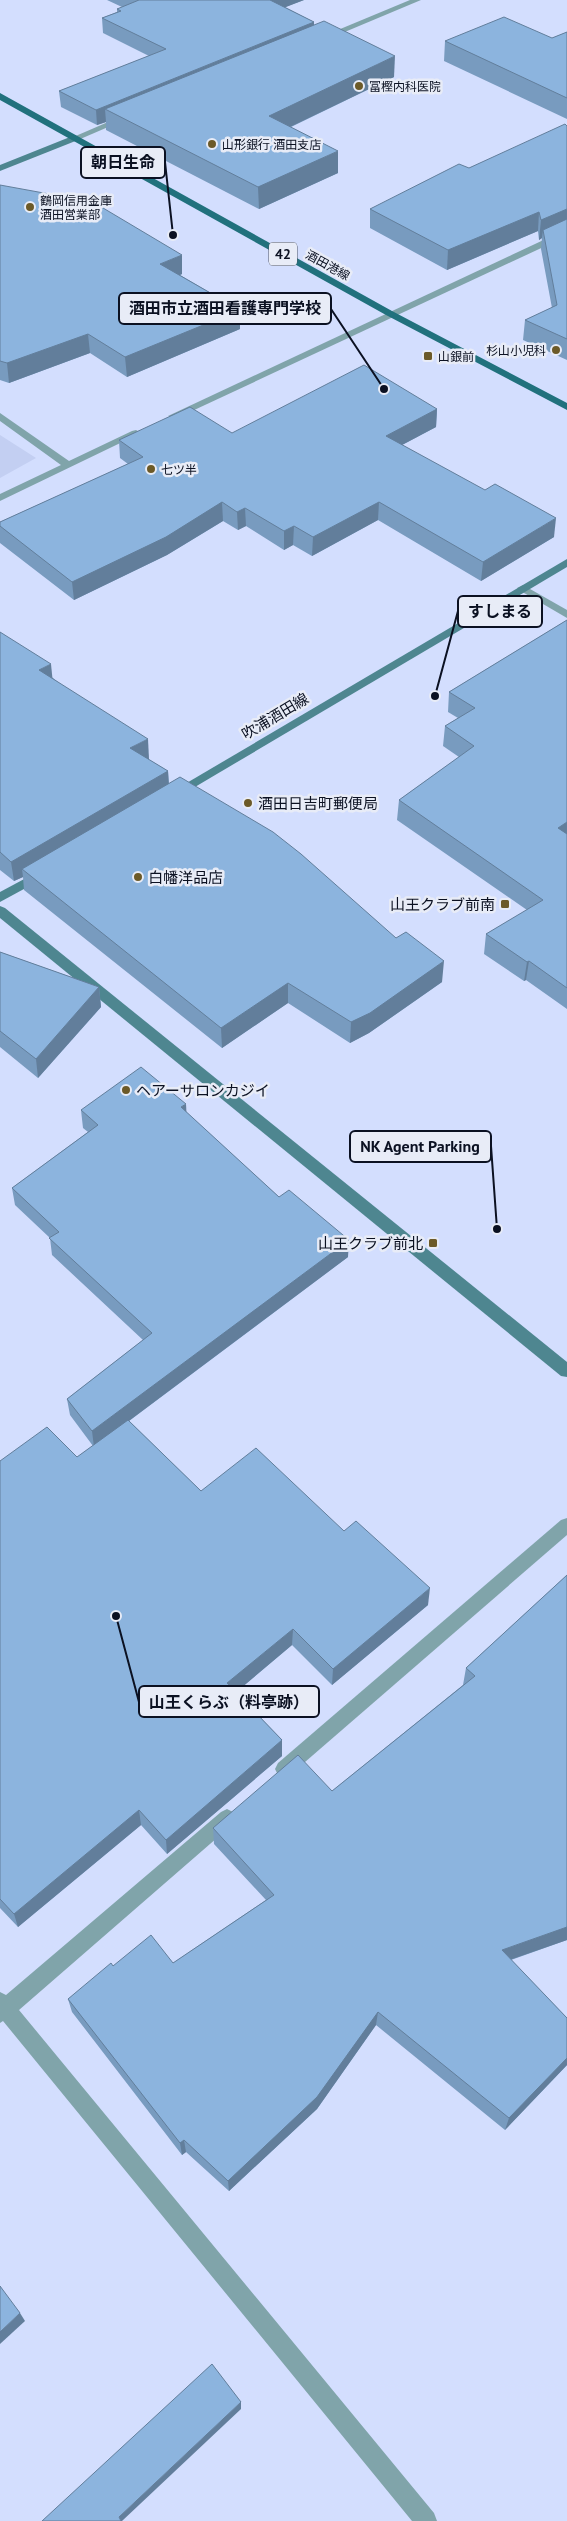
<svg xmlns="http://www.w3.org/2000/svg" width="567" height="2521" viewBox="0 0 567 2521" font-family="'PT Sans','Noto Sans JP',sans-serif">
<rect width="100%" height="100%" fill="#d3defe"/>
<polygon fill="#c3cff2" points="0,435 36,458 0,478"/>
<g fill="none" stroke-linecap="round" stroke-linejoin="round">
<g fill="#80a4aa" fill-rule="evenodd">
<polygon points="410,0 421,0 328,39 321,37"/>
<polygon points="122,116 129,118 78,140 71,138"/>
<polygon points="567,229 567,236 177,418 168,416"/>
<polygon points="0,413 69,461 132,431 136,430 141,433 0,501 0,494 61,465 0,421"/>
<polygon points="523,585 567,610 567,618 519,590 517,588"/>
<polygon points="567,1518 567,1535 290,1775 284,1777 278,1775 275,1769 278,1763 561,1520"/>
<polygon points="227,1809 233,1812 236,1818 233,1824 19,2010 434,2513 437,2521 412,2521 3,2021 0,2023 0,1992 6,1995 221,1812"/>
</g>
<g fill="#4e8690" fill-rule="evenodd">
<polygon points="75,135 79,138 78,140 0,171 0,165"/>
<polygon points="567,559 567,567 178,797 170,797 168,794"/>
<polygon points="41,870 46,871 47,874 46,877 0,902 0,892"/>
<polygon points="0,906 5,908 567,1362 567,1377 561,1376 0,918"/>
</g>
<polygon fill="#21717d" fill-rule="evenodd" points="0,93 392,311 567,403 567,410 386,315 0,100"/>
</g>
<g fill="#789bbf">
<polygon points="107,0 304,0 285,7 314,22 314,25 394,77 291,127 338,173 259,209 106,130 106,122 97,125 61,107 59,91 149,56 103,33 102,18 117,12 117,9 122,7"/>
<polygon points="567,32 567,119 444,61 445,41 552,38"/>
<polygon points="567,126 567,360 523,340 525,320 552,308 541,249 542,238 539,240 538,231 447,270 370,228 370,209 469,168"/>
<polygon points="0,185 182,274 180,275 240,310 240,329 127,377 90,353 9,383 0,380"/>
<polygon points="437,409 436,427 402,445 554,537 481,581 378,520 312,556 293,545 284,550 246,526 238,530 223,521 167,555 74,600 0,543 0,522 128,464 120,458 119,440 232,433"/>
<polygon points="567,620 567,1009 526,980 524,981 484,954 486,934 527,910 397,820 399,800 459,757 443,746 445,726 458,718 448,712 449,692"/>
<polygon points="0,632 53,678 149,759 148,759 168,771 169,783 442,982 369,1033 350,1043 288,1003 222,1048 24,890 23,877 14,881 0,870"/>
<polygon points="0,952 99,987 101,1007 38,1078 0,1047"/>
<polygon points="81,1110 186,1112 279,1197 348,1257 129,1421 201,1491 344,1531 428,1605 332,1685 292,1645 236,1692 282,1740 282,1756 167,1854 141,1825 18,1927 0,1908 0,1461 77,1457 93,1446 70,1415 67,1399 143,1340 52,1255 50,1238 15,1205 12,1188 88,1132 83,1128"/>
<polygon points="567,1575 567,1940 511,1960 567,2018 567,2065 505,2130 376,2025 317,2109 229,2191 186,2152 182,2155 72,2012 68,1999 113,1966 173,1963 266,1900 214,1844 213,1828 332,1791 463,1685 466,1668"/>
</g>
<g fill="#627e9b">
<polygon points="267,0 304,0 268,14"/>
<polygon points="314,22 314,37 105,109 106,122 97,125 96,110"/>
<polygon points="395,56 394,77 269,137 269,116"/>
<polygon points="338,151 338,173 259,209 258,187"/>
<polygon points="567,209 567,227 543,230 542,238 539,240 541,220"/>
<polygon points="539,212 538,231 447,270 448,250"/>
<polygon points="182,255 182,274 161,283 160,264"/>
<polygon points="240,310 240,329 127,377 125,357"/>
<polygon points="88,334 90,353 9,383 7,363"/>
<polygon points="437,409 436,427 385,454 386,436"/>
<polygon points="222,502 223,521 167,555 74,600 72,582"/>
<polygon points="379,502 378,520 312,556 313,537"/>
<polygon points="245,508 246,526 238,530 237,512"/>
<polygon points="556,518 554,537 481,581 483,562"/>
<polygon points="294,526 293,545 284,550 284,531"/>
<polygon points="51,664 53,684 39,670"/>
<polygon points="148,739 149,759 131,768 130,748"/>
<polygon points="168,771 169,791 22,869 23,877 14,881 11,862"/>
<polygon points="567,822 567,840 558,828"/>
<polygon points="444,961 442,982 369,1033 350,1043 351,1022"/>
<polygon points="529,961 526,980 524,981 527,962"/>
<polygon points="288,983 288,1003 222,1048 221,1028"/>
<polygon points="99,987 101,1007 38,1078 36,1059"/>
<polygon points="186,1104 187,1122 181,1107"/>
<polygon points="349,1240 348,1257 94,1447 92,1431"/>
<polygon points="430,1588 428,1605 332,1685 333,1669"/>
<polygon points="293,1629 292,1645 228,1699 227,1683"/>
<polygon points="282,1740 282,1756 167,1854 166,1840"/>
<polygon points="139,1810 141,1825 18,1927 14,1914"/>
<polygon points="567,1927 567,1940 498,1964 502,1950"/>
<polygon points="378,2012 376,2025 317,2109 229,2191 228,2181"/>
<polygon points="567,2058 567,2065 505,2130 509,2118"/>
<polygon points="184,2140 186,2152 182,2155 180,2143"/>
<polygon points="20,2313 25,2321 0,2344 0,2332"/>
<polygon points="241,2402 241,2409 122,2521 121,2521 119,2517"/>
</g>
<g fill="#8cb4de" stroke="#627e9b">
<polygon points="139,0 270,0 314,22 96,110 59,91 166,49 102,18 121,11 117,9"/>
<polygon points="504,17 552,38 567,32 567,98 445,41"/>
<polygon points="324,21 395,56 269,116 338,151 258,187 105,109"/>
<polygon points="565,124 567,126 567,209 541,220 539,212 448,250 370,209 459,164 469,168"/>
<polygon points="0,185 93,202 182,255 160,264 240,310 125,357 88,334 7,363 0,361"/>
<polygon points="567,219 567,339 525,320 557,305 543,230"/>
<polygon points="364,365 437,409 386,436 485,490 495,484 556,518 483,562 379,502 313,537 294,526 284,531 245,508 237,512 222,502 166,537 72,582 0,526 0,522 143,457 119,440 190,407 232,433"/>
<polygon points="567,620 567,822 558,828 567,834 567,988 529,961 527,962 486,934 543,900 399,800 474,746 445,726 475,708 449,692"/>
<polygon points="0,632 51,664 39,670 148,739 130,748 168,771 11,862 0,852"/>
<polygon points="180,777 273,832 301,854 396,938 406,932 444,961 370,1013 351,1022 288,983 221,1028 22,869"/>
<polygon points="0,952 99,987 36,1059 0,1031"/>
<polygon points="141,1067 186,1104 181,1107 279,1197 289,1190 349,1240 92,1431 67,1399 152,1333 49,1238 59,1232 12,1188 98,1125 81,1110"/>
<polygon points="128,1420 201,1491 256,1448 344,1531 356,1521 430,1588 333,1669 293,1629 227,1683 282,1740 166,1840 139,1810 14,1914 0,1899 0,1461 47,1427 77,1457"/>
<polygon points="567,1575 567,1927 502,1950 567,2018 567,2058 509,2118 378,2012 317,2097 228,2181 184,2140 180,2143 68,1999 111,1963 113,1966 151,1935 173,1963 274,1895 213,1828 298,1755 332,1791 475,1676 466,1668"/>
<polygon points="0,2286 20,2313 0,2332"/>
<polygon points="212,2364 241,2402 119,2517 121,2521 42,2521"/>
</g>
<g fill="#6c5a28" stroke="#e8ecf7" stroke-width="2">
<circle cx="359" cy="86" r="5"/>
<circle cx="212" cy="144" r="5"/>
<circle cx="30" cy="207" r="5"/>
<circle cx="556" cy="350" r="5"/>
<rect x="423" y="351" width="10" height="10" rx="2.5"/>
<circle cx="151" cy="469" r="5"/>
<circle cx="248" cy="803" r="5"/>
<circle cx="138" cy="877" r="5"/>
<rect x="500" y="899" width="10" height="10" rx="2.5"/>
<circle cx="126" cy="1090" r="5"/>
<rect x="428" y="1238" width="10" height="10" rx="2.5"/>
</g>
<g text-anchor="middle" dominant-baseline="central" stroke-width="5" stroke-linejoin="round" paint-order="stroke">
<g font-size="12" fill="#0b1122" stroke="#e8ecf7" text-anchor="start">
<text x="369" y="86">冨樫内科医院</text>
<text x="222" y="144">山形銀行 酒田支店</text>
<text x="40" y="200">鶴岡信用金庫<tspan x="40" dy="14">酒田営業部</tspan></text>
<text x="546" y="350" text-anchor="end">杉山小児科</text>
<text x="438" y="356">山銀前</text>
<text x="161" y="469">七ツ半</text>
</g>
<g font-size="12" fill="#0b1122" stroke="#e8ecf7">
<text transform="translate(328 265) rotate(29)">酒田港線</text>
</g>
<rect fill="#e8ecf7" stroke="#4d5362" stroke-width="1" x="269" y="242.5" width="28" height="23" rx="4"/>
<g font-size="14" font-weight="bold" fill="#0b1122">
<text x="283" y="254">42</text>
</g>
<g font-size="15" fill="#0b1122" stroke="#e8ecf7">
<text transform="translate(275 716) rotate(-31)">吹浦酒田線</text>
</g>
<g font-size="15" fill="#0b1122" stroke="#e8ecf7" text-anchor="start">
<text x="258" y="803">酒田日吉町郵便局</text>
<text x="148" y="877">白幡洋品店</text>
<text x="495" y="904" text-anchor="end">山王クラブ前南</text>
<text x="136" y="1090">ヘアーサロンカジイ</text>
<text x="423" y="1243" text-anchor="end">山王クラブ前北</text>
</g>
</g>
<path fill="none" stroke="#0b1122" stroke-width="2" d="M173 235L165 162M384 389L331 309M435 696L458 611M497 1229L491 1146M116 1616L139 1702"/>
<g fill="#0b1122" stroke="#e8ecf7" stroke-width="2">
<circle cx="173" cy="235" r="5"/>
<circle cx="384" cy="389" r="5"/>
<circle cx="435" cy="696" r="5"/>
<circle cx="497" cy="1229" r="5"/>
<circle cx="116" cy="1616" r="5"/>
</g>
<g fill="#e8ecf7" stroke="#0b1122" stroke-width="2">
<rect x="81" y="147" width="84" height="31" rx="5"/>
<rect x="119" y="293" width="212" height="31" rx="5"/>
<rect x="458" y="596" width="84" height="31" rx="5"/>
<rect x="350" y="1131" width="141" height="31" rx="5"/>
<rect x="139" y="1686" width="180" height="31" rx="5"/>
</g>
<g font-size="16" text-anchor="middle" font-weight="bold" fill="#0b1122">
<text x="123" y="168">朝日生命</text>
<text x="225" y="314">酒田市立酒田看護専門学校</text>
<text x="500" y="617">すしまる</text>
<text x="420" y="1152">NK Agent Parking</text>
<text x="229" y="1708">山王くらぶ（料亭跡）</text>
</g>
</svg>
